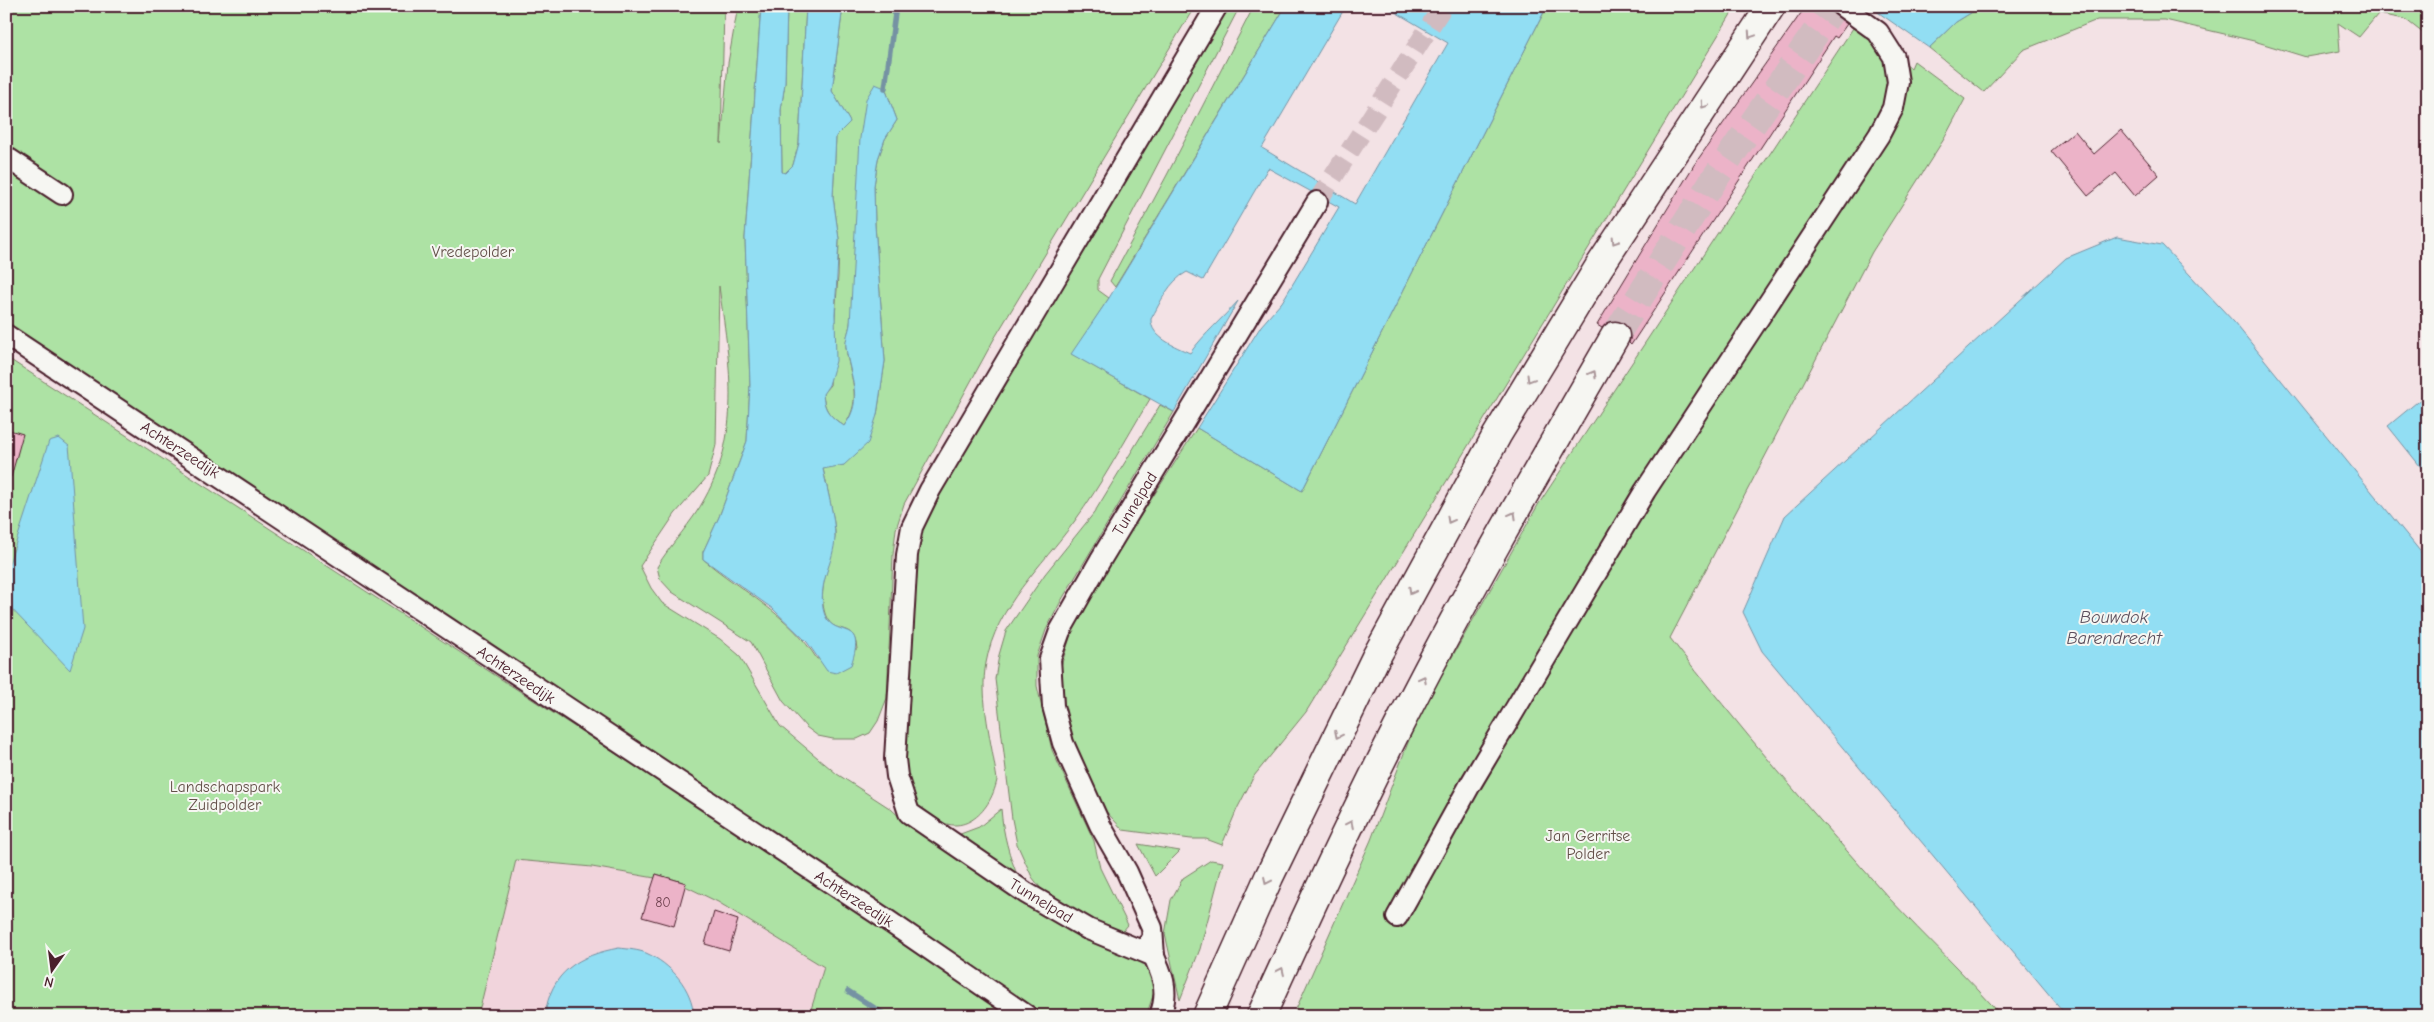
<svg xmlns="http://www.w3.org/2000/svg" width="2434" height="1022" viewBox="0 0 2434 1022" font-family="'Comic Neue',sans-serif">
<rect width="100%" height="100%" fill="#f3e2e5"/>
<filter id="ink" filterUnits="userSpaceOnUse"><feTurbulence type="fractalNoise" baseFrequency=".02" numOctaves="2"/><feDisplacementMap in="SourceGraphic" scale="10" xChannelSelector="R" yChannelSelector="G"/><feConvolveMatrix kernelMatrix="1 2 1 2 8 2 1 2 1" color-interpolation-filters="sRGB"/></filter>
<g filter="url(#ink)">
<polygon fill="#f1d4dc" points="516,860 592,867 654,878 656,874 686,883 685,886 718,902 825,967 809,1016 478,1016"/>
<g fill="#ade2a4" stroke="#7c8068">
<path d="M6 6H724L721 144 728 63 738 6H761L745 238 750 385 747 441 719 517 703 552V559C742 592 789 614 817 659L857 649C854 617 831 640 824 610 818 583 832 562 835 537 836 524 826 484 823 468L844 465 877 415 885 361 875 225 874 186 878 159 885 139 897 120 885 88 850 324C849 331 845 340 846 347 849 377 864 398 844 426 830 416 824 411 823 393L830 385 838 276 839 239 833 197 836 136 850 122 832 91 843 6H1195L994 339 904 504 896 529 893 555 887 698 878 721 870 733 857 739H833L818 736 806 727 783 701 751 642 672 592 660 579 657 567C671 543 692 523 705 498 743 429 729 361 719 286L716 445 708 476 675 514 640 566 651 588 662 603 720 639 739 655 780 726 837 774 891 809 904 821 1073 930 1141 962 1151 974 1154 993 1146 1016H1042L890 911 6 324Z"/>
<polygon points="787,6 806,6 799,143 793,165 785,173 782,172 781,110 785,83"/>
<path d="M1226 6H1240L1098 279V290L1109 298 1072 354 1150 399C1125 440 1102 484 1074 522 1042 566 996 606 986 663 979 698 992 744 997 780 990 814 960 841 929 814 924 811 917 807 914 802 909 793 907 782 903 773L913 553 926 510Z"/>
<polygon points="1254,6 1286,6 1115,287 1110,281 1167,175"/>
<polygon points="1547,6 1736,6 1306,712 1254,776 1237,809 1222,845 1206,839 1191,839 1123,830 1102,807 1075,747 1065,709 1061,666 1077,615 1197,428 1302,491"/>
<polygon points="1982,6 2428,6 2428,37 2405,19 2378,14 2359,37 2338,23 2340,51 2306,57 2254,41 2165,20 2097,20 2023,50 1984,92 1929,48 1956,22"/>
<path d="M1857 22 1911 68 1914 61 1965 99 1944 139 1872 252 1670 638C1739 727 1814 815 1889 898 1926 938 1966 975 2002 1016H1293L1371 840 1417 719 1538 505Z"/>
<polygon points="6,357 879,925 1009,1016 809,1016 824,967 718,902 685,886 686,883 656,874 655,878 592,867 516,860 478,1016 6,1016"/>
<polygon points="1160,405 1174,412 1061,601 1046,630 1037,656 1037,686 1052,750 1094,841 1100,868 1128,925 1122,932 1065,908 1046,895 1032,877 1017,844 1012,819 995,679 999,655 1006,631 1045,574 1094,513"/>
<path d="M1001 809C1003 834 1009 856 1019 879L955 836 979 827Z"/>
<polygon points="1138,844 1180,851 1155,876"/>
<polygon points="1211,860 1223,862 1200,949 1180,1000 1165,934 1171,900 1183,878"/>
</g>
<g fill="#92def3" stroke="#7592a3">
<path d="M761 6H787L785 83 781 110 782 172 785 173 793 165 799 143 806 6H843L832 91 850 122 836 136 833 197 839 239 835 314 836 361 829 385 823 394C824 411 830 416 844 426 865 399 849 376 846 347 845 340 849 331 850 324L860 138 866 99 875 84 885 88 897 120 885 139 878 159 874 186 875 225 885 361 877 415 868 443 844 465 823 469C827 489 835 517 835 537 834 563 819 578 823 608 829 644 869 613 851 665L836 673 827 671 807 642 773 609 703 559V552L719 517 747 441 750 385 745 238Z"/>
<path d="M1286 6H1346L1262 148 1355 204 1448 43 1385 6H1547L1302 491 1197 428 1261 326 1282 302 1339 207 1268 168 1203 280 1187 272C1168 282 1161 302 1151 319 1150 337 1176 347 1190 353 1205 333 1222 319 1238 301L1174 412 1071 354 1109 298Z"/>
<polygon points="1869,6 1982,6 1956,22 1929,48"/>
<polygon points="2117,237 2162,245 2234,322 2428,561 2428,1016 2067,1016 1762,651 1743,612 1785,516 2066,258"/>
<polygon points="2428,393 2428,476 2388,426"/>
<polygon points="59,438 69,446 70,456 83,629 70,670 6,603 6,573 49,441"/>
<path d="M619 948C628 949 639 950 646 953 671 964 692 988 694 1016H545C550 972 579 955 619 948Z"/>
</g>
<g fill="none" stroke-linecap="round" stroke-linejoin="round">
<g stroke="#7592a3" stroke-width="5.5">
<polyline points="885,88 896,6"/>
<polyline points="848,991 887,1016"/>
</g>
</g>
<g fill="#ecb3c8" stroke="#4a1f2b">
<polygon points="1806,6 1823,6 1847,24 1837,38 1834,36 1631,345 1629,343 1631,336 1629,329 1623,323 1614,320 1608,322 1602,328 1597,325 1694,165"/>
<polygon points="2121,130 2159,175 2135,196 2116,173 2088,196 2051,151 2075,131 2094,154"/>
<polygon points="6,429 23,434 11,477 6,477"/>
<polygon points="656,874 686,883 674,926 642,917"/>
<polygon points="714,912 738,920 729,951 705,944"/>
</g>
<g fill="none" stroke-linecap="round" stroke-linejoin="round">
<polyline stroke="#d1bbc0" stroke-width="20" stroke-dasharray="20 10" stroke-linecap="butt" points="1317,202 1443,6"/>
<polyline stroke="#d1bbc0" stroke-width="28" stroke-dasharray="28 14" stroke-linecap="butt" points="1615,336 1713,181 1834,6"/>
<g stroke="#4a1f2b" stroke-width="24">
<g id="minor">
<polyline points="6,157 62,194"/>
<polyline points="6,335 887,920 1027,1016"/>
<polyline points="1397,917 1470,785 1645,491 1879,135 1893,108 1898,82 1894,57 1878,32 1842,6"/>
<path d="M1148 944C1160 969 1171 988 1160 1016"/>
<polyline points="1154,956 1088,929 1026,893 909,813 897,776 895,759 907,555 912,527 930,490 1217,6"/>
<polyline points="1154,956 1152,928 1127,872 1100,825 1063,743 1053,706 1050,659 1060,631 1101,559 1317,202"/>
</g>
</g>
<g stroke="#4a1f2b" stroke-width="31">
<g id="motorway">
<polyline points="1207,1016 1269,877 1375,659 1497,435 1599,267 1771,6"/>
<path d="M1261 1016C1308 912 1356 808 1409 706 1473 581 1545 458 1615 336"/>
</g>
</g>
<use href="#minor" stroke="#f6f6f2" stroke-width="20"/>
<use href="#motorway" stroke="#f6f6f2" stroke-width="28"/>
</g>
<defs><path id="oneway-chevron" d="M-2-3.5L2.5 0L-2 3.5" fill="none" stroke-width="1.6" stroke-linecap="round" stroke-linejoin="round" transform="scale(1.25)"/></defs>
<g stroke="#a99598">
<use href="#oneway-chevron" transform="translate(1751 35) rotate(124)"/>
<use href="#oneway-chevron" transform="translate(1704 105) rotate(124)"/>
<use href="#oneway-chevron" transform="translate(1615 241) rotate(123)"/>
<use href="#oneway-chevron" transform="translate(1593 374) rotate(-60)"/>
<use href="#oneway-chevron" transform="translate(1530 379) rotate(121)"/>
<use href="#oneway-chevron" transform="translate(1513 515) rotate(-61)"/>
<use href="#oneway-chevron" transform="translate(1450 520) rotate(119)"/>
<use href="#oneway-chevron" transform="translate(1412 591) rotate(118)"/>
<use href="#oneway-chevron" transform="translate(1423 679) rotate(-62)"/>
<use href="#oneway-chevron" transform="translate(1338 735) rotate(116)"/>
<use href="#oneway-chevron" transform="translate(1350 824) rotate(-64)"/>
<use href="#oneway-chevron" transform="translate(1267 881) rotate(115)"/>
<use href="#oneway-chevron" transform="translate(1281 971) rotate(-65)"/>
</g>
</g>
<g text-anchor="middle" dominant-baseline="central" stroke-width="4" stroke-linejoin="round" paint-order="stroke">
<g font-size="14" fill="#724452">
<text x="663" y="902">80</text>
</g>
<g font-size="16" fill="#635049" stroke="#f6f6f2">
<text x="473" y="252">Vredepolder</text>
<text x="225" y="787">Landschapspark<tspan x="225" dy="18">Zuidpolder</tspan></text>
<text x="1588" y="836">Jan Gerritse<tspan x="1588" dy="18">Polder</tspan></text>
</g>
<g font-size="16" fill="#4a1f2b" stroke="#f6f6f2">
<text transform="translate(180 450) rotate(33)">Achterzeedijk</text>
<text transform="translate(1135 504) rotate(-59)">Tunnelpad</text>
<text transform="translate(516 675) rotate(34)">Achterzeedijk</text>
<text transform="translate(854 899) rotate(33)">Achterzeedijk</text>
<text transform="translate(1041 901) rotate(31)">Tunnelpad</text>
</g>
<g font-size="18" font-style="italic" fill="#5c4f5d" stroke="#f6f6f2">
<text x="2114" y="617">Bouwdok<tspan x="2114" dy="21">Barendrecht</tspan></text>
</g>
</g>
<rect width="2434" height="1022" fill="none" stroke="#f6f6f2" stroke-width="25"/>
<rect x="12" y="12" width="2409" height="997" fill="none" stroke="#4a1f2b" stroke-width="2" filter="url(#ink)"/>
<g transform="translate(52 970) rotate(194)" stroke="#f6f6f2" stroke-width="4" paint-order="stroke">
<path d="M0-4L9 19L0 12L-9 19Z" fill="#4a1f2b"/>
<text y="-8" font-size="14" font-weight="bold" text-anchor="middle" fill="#4a1f2b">N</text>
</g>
</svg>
